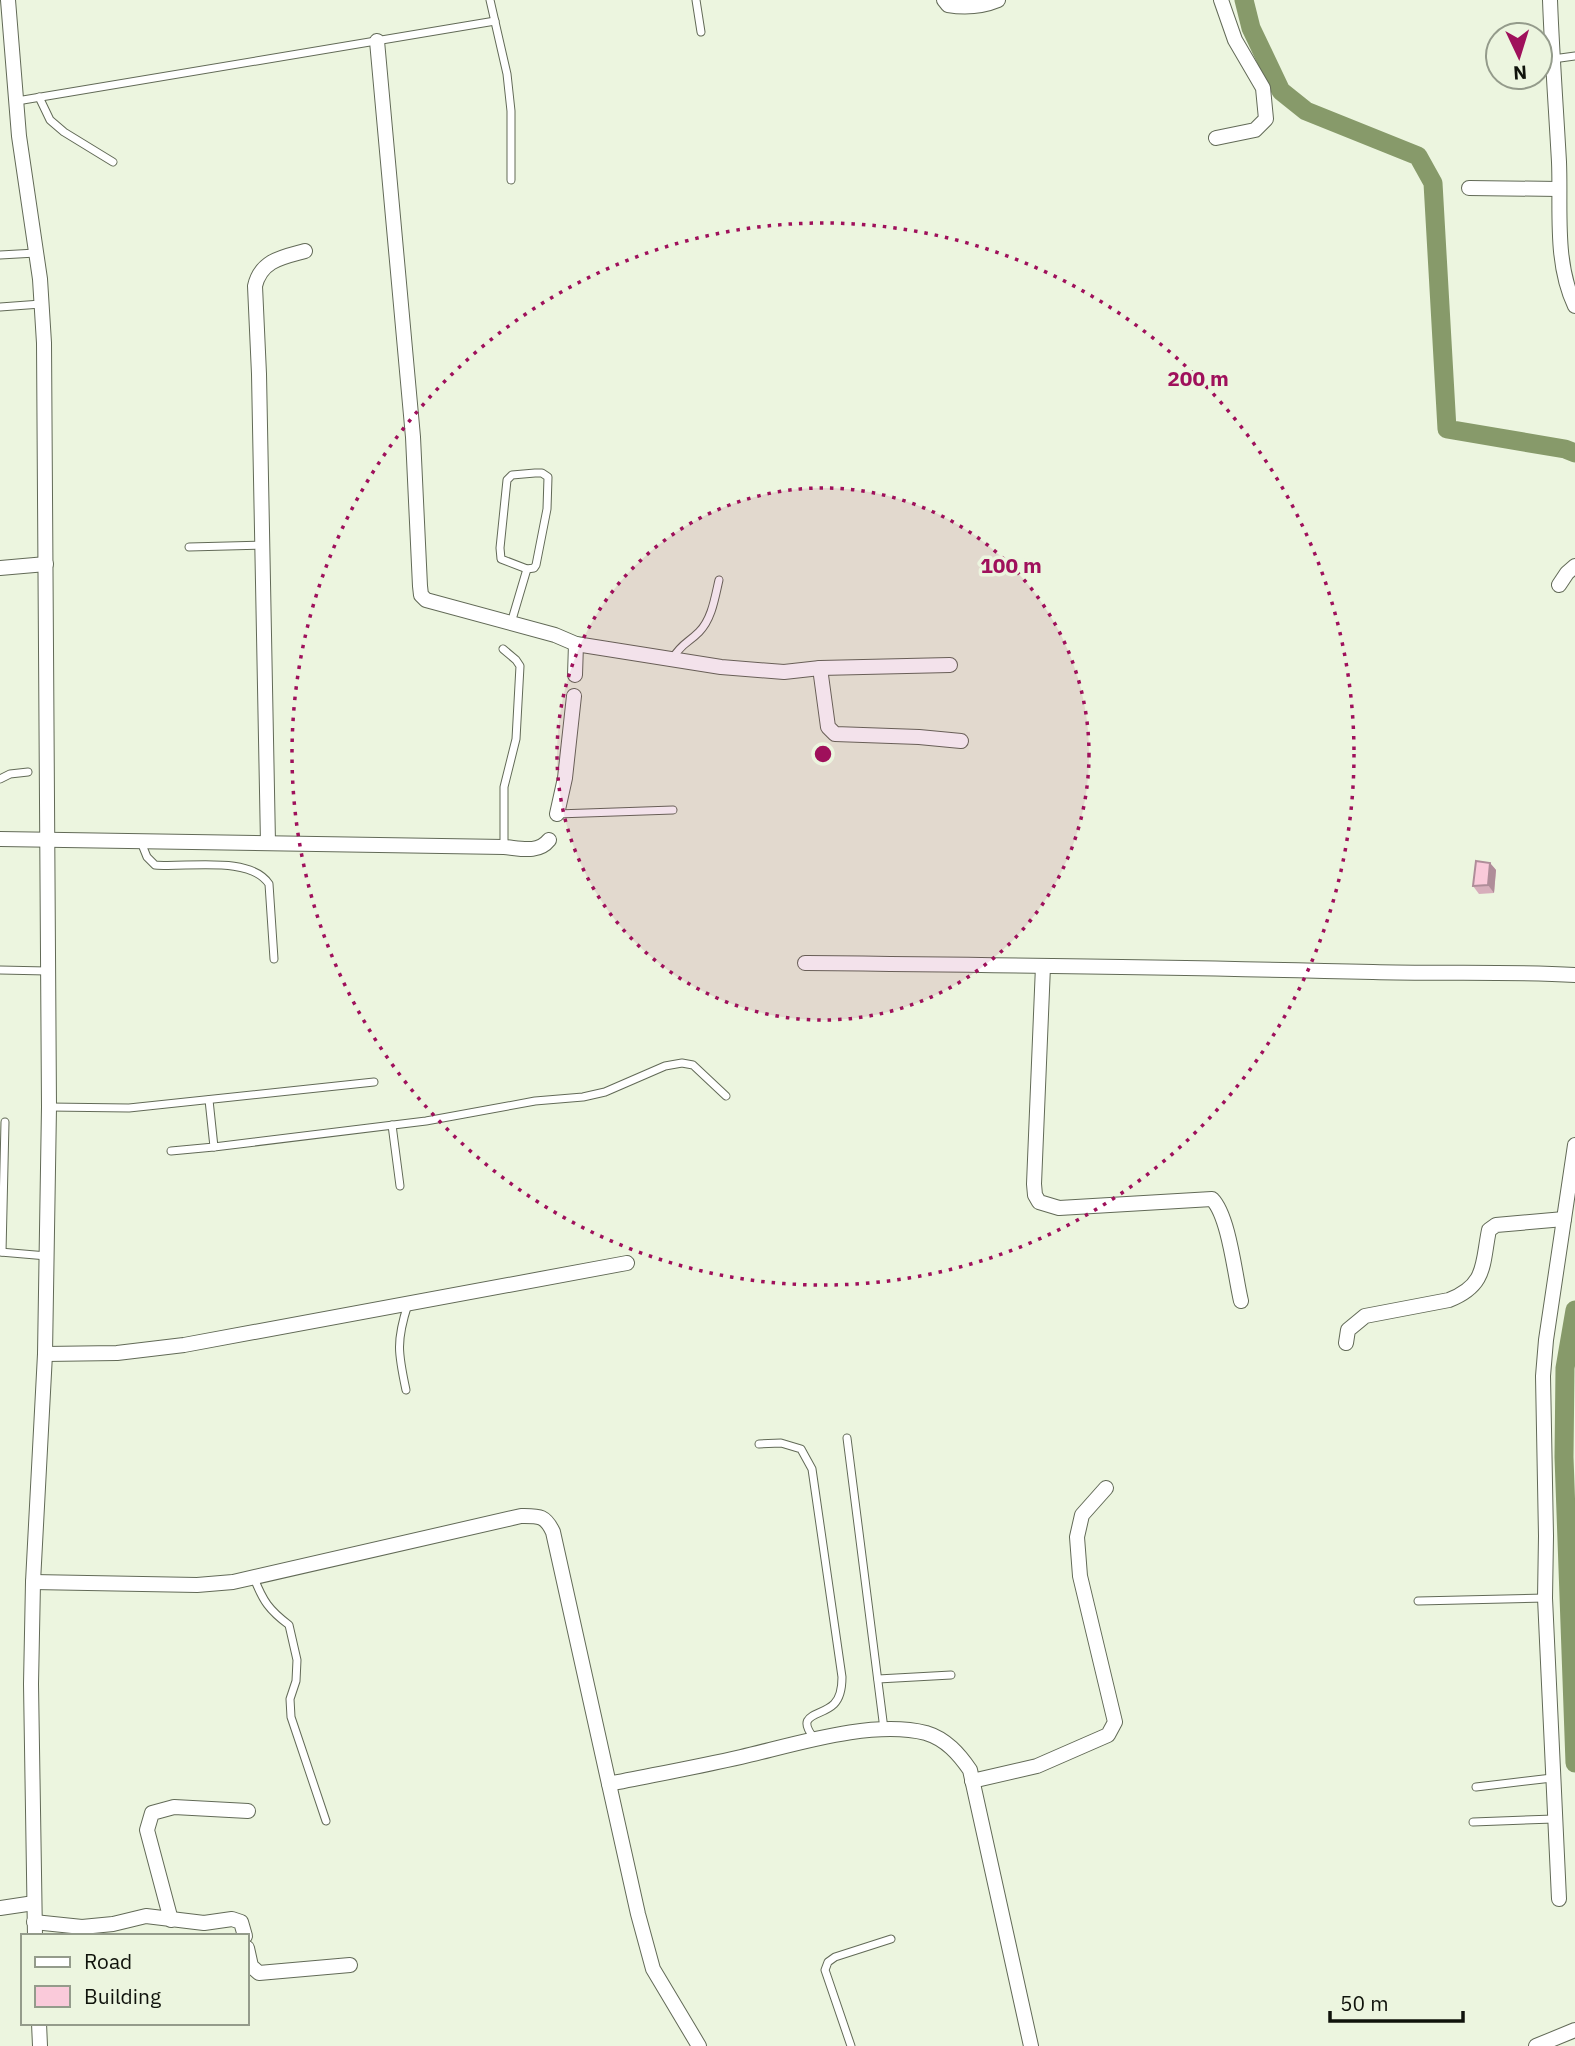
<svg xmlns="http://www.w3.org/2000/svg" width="1575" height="2046" viewBox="0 0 1575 2046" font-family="'IBM Plex Sans',sans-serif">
<rect width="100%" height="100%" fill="#ecf5df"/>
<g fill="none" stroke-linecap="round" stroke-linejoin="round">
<g stroke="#879a6a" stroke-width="19">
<polyline points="1244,0 1251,28 1281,91 1306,111 1418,156 1433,183 1447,429 1565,449 1575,453"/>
<polyline points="1575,1310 1565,1368 1564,1457 1575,1763"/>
</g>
<g stroke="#626a57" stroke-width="9">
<g id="lane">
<polyline points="490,0 507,74 511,111 511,180"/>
<polyline points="696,0 701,32"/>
<polyline points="1553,59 1575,56"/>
<polyline points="39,97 50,120 64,132 113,162"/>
<polyline points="17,101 495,21"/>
<polyline points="0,255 36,253"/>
<polyline points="0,307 41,304"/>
<polygon points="535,473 542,473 548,477 547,509 536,565 534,568 527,569 501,559 500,548 507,480 512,475"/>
<polyline points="189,547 262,545"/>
<polyline points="511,623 527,569"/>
<polyline points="503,649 516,660 520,666 516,739 504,787 504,847"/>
<path d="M672 659C683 642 687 644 699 632 712 619 715 597 719 580"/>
<polyline points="0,779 10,774 28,772"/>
<polyline points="557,814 673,810"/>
<path d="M141 842 147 857 155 865C186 868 250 855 269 884L274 959"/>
<polyline points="0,970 47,971"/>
<polyline points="209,1100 214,1147 426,1121 535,1101 583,1097 605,1092 665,1066 682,1063 693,1065 726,1096"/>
<polyline points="49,1107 129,1108 374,1082"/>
<polyline points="392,1125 400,1186"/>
<polyline points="171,1151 214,1147"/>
<polyline points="0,1252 47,1256"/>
<polyline points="2,1252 5,1122"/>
<path d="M406 1390C398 1353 396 1341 408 1304"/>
<polyline points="847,1438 884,1729"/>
<path d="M759 1444 781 1443 801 1449 812 1469 842 1677C842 1686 841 1697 834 1704 821 1717 794 1713 814 1738"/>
<path d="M254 1578C263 1601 269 1610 289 1625L297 1660 296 1681 290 1699 291 1717 326 1821"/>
<polyline points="1418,1601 1545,1598"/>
<polyline points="878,1679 951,1675"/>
<polyline points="1476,1787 1552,1778"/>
<polyline points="1473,1822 1554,1819"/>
<polyline points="851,2046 825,1970 828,1962 835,1957 891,1939"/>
</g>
</g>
<g stroke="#626a57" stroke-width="16">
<g id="street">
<polyline points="8,0 19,136 40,279 44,343 49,1107 45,1354 33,1582 31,1684 35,1936"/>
<path d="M944 0 948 5C966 8 981 7 998 0"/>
<path d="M1550 0C1552 54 1556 108 1559 162 1561 209 1554 262 1575 306"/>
<polyline points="377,41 413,437 420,586 421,595 426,600 555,635 576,644 721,667 784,672 820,668 950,665"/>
<polyline points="1216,138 1255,130 1266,119 1263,88 1235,40 1221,0"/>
<polyline points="1469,188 1559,189"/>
<polyline points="0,568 46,564"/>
<polyline points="1559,585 1567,573 1575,566"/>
<polyline points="820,668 828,727 835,734 919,737 961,741"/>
<polyline points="575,675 576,644"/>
<polyline points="557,814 565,778 574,696"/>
<path d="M0 839 504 847C519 848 538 854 549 840"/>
<path d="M268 843 259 374 255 286C261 260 283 257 305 251"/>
<path d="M805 963C994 965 1184 967 1373 972 1440 974 1508 971 1575 975"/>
<path d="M1043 966 1034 1184 1035 1195 1039 1202 1059 1208 1212 1199C1229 1216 1235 1276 1241 1301"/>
<path d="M1346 1343 1348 1330 1365 1316 1449 1300C1487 1285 1482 1264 1489 1230L1496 1225 1564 1219"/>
<polyline points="45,1354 117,1353 184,1345 627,1263"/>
<path d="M33 1582 197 1585 233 1582 521 1516C539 1516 545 1515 553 1532L609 1784C653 1775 697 1767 741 1757 793 1745 872 1719 926 1733 946 1739 959 1754 970 1770L1031 2046"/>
<polyline points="972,1781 1037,1766 1108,1735 1115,1722 1080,1576 1077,1537 1082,1515 1106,1488"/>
<polyline points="609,1784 638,1914 653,1969 699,2046"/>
<polyline points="1559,1899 1545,1598 1546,1536 1543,1376 1546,1340 1575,1145"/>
<polyline points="0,1908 34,1903"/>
<polyline points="171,1920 147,1830 152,1813 174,1807 248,1811"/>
<polyline points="34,1922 82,1927 113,1924 146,1916 204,1923 232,1919 241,1922 245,1936"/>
<polyline points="247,1948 251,1966 259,1973 350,1965"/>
<polyline points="39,2023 40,2046"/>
<polyline points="1536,2046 1575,2030"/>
</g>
</g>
<use href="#lane" stroke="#fff" stroke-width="7"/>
<use href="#street" stroke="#fff" stroke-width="14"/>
</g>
<polygon fill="#d7aebb" points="1490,863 1496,870 1494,893 1479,894 1473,886"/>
<polygon fill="#af8d99" points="1490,863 1496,870 1494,893 1488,885"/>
<polygon fill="#facada" stroke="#af8d99" stroke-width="2" points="1476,861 1490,863 1488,885 1473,886"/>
<circle cx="823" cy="754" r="266" fill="#9f105b" fill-opacity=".12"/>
<g fill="none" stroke="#9f105b" stroke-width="3.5" stroke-dasharray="3.5 7">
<circle cx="823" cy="754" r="266"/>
<circle cx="823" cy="754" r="531"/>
</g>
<circle cx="823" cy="754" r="10" fill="#9f105b" stroke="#ecf5df" stroke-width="3.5"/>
<g font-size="21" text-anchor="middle" font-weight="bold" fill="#9f105b" stroke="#ecf5df" stroke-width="7" stroke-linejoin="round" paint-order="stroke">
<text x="1198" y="386">200 m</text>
<text x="1011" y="573">100 m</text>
</g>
<rect x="21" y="1934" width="228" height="91" fill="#ecf5df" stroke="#949b8b" stroke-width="2"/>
<rect x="35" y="1957" width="35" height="10" fill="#ffffff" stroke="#949b8b" stroke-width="2"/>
<text x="84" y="1969" font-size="21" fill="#10130c">Road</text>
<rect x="35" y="1986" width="35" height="21" fill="#facada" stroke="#949b8b" stroke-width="2"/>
<text x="84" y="2004" font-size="21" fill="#10130c">Building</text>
<g transform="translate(1519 56) rotate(176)"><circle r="33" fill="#ecf5df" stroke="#949b8b" stroke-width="2"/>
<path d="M0-5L12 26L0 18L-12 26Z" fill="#9f105b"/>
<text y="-10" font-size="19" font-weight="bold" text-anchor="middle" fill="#10130c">N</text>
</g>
<path d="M1330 2011v10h133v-10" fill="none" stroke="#10130c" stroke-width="3.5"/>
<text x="1340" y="2011" font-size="21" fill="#10130c" stroke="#ecf5df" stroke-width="5" paint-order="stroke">50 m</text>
</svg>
